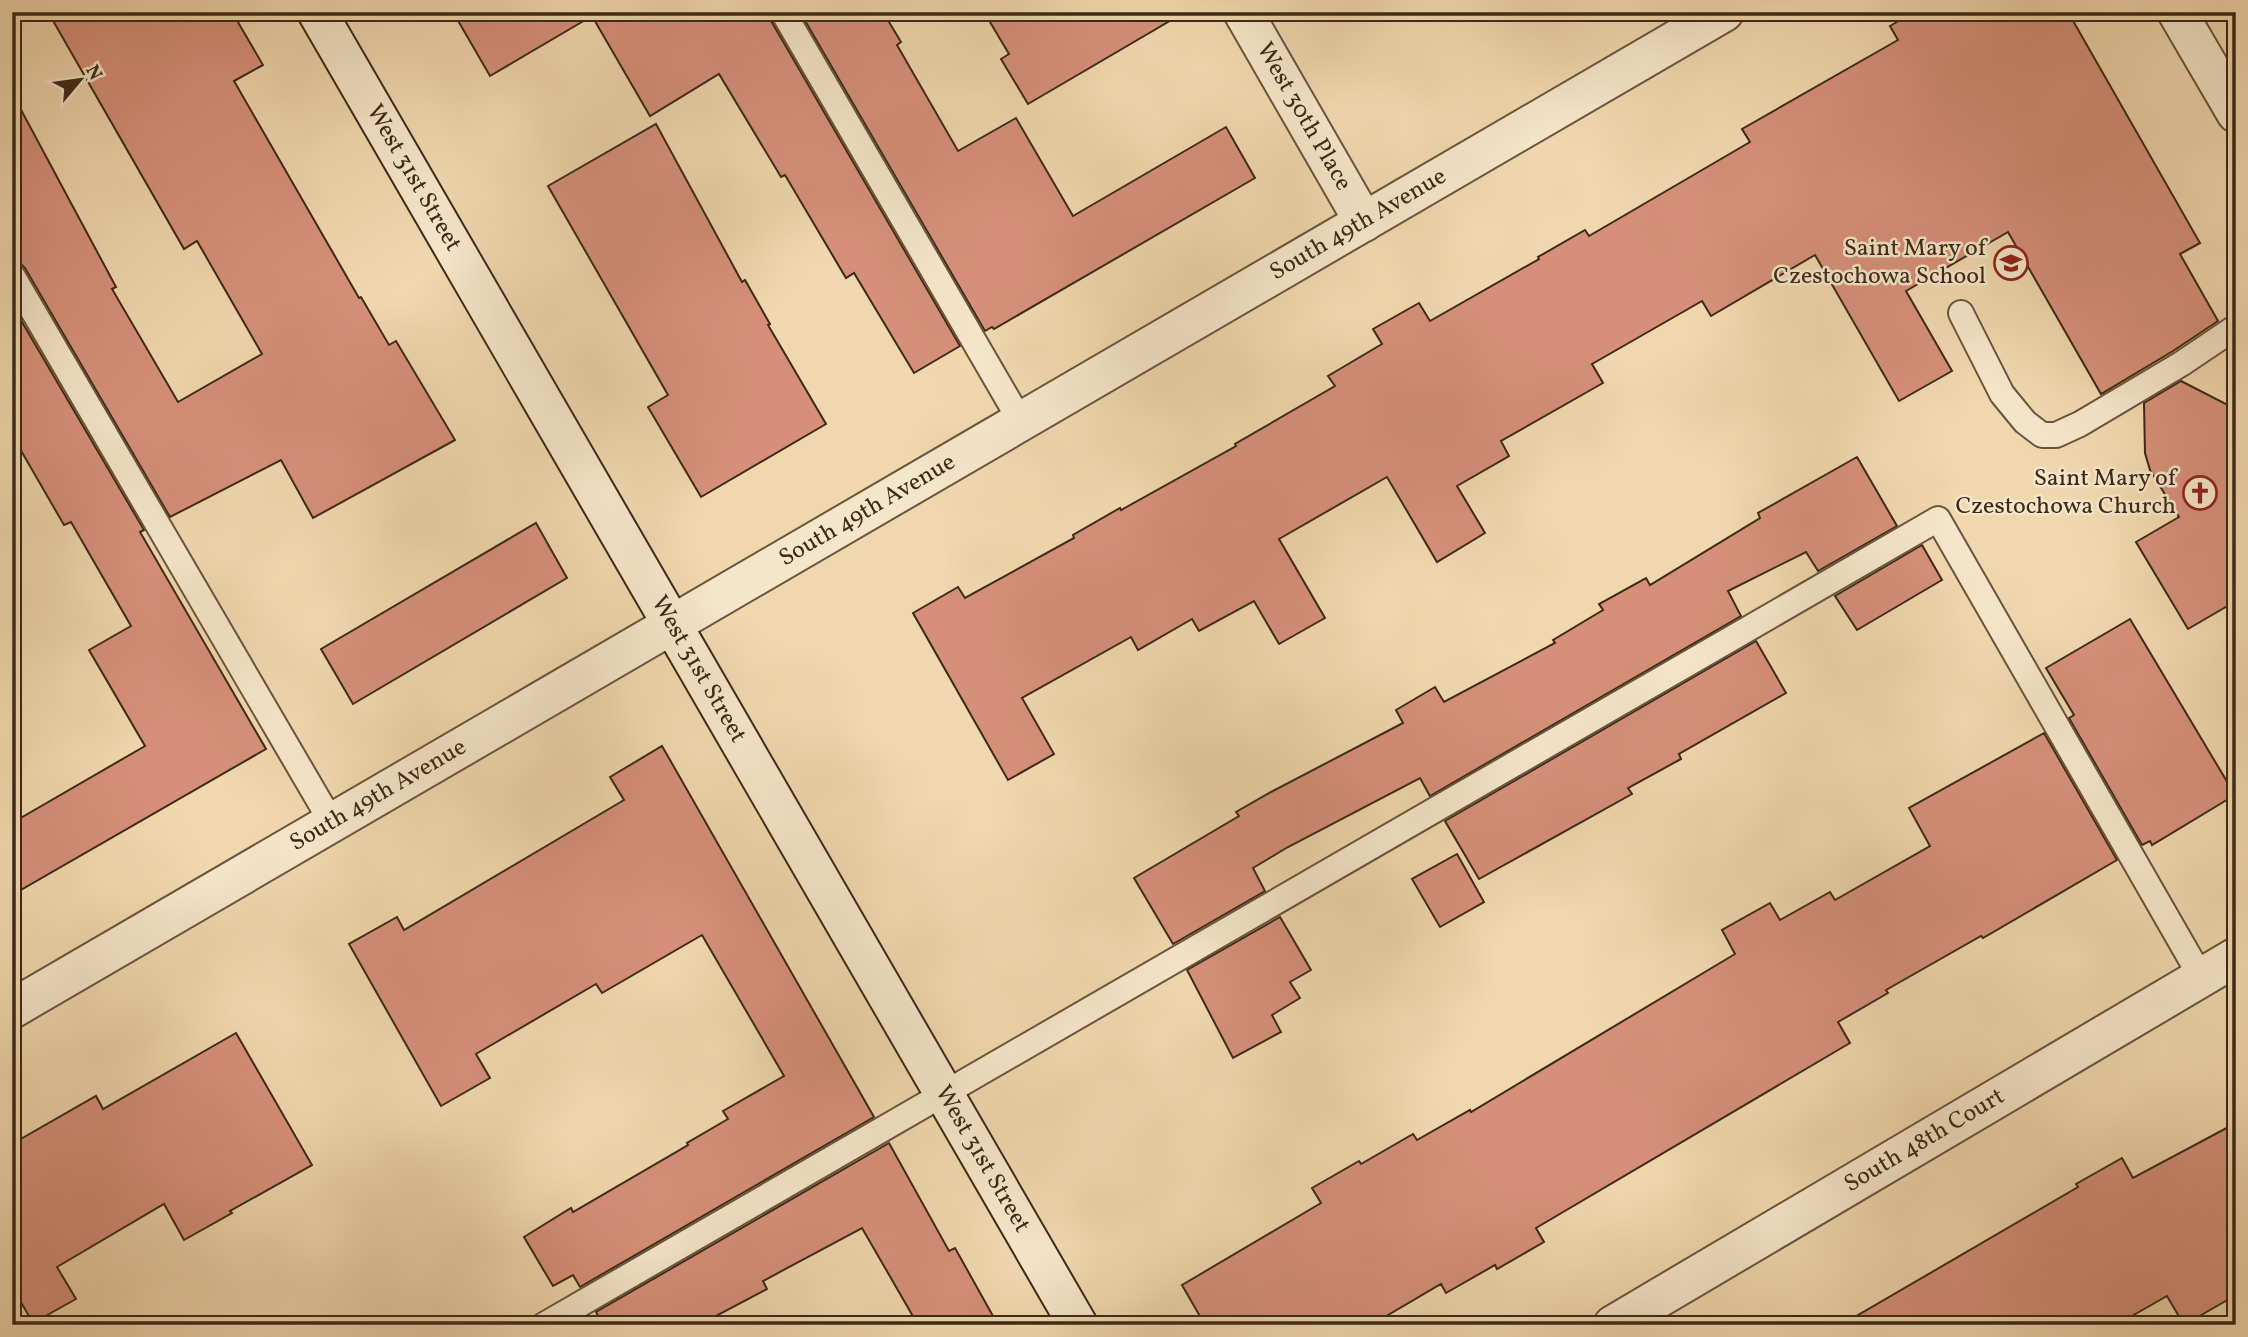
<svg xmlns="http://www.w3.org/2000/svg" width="2248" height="1337" viewBox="0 0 2248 1337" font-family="Vollkorn,serif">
<rect width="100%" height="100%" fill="#f0d7ad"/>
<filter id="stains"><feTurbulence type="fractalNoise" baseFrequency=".00286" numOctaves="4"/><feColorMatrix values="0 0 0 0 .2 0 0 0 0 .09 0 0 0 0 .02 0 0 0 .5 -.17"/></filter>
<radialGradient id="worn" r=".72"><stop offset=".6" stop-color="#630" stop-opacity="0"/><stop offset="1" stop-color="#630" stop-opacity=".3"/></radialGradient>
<g fill="#d69079" stroke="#3c2918" stroke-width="2">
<polygon points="48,12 232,12 263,65 234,81 359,298 361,297 389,345 396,341 455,440 313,518 281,460 170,517 25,268 19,262 12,260 12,93 116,287 112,289 178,402 262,354 197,241 184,249"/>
<polygon points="453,12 768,12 770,19 960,346 914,373 854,273 846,278 785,175 781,177 719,74 650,116 592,16 490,76"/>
<polygon points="800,12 883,12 901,42 897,45 958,151 1016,118 1073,216 1226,127 1255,178 994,329 992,327 985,331"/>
<polygon points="984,12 1185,12 1028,104 1001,59 1009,54"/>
<polygon points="1914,12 2068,12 2200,243 2180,254 2218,321 2173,351 2101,394 2008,232 1906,291 1952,371 1899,401 1815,255 1711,316 1702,301 1592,364 1603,383 1501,441 1509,456 1457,486 1485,533 1437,562 1387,477 1279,539 1325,618 1279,644 1254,601 1199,631 1192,619 1138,650 1131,637 1022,698 1054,754 1008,780 913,613 958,587 965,598 1074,538 1073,535 1120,508 1121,510 1236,446 1235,444 1335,386 1328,376 1382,344 1373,329 1419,303 1430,321 1539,259 1538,257 1585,230 1589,236 1750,142 1742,129 1898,40 1890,26"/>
<polygon points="656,124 742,282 745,280 770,324 768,325 826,424 701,497 648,407 668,395 548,186"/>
<polygon points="12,305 144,530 140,532 266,749 12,895 12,823 145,746 89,650 131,626 71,522 64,525 12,435"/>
<polygon points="2181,381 2226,404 2236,414 2236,601 2188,629 2136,542 2179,517 2150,470 2145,453 2144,403"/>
<polygon points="1857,457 1897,526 1818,571 1806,552 1728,591 1741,616 1430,796 1420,778 1288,847 1253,868 1265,891 1173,944 1134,878 1239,816 1236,812 1271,792 1403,723 1396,710 1435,687 1444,702 1555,643 1553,640 1603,610 1599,604 1646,578 1650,585 1760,518 1758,513"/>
<polygon points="536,523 567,578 353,704 321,649"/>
<polygon points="1922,545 1942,580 1857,630 1835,596"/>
<polygon points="2130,619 2235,795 2152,845 2150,841 2142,845 2069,718 2074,715 2046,668"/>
<polygon points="1756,641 1786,693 1679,754 1681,759 1628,788 1632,794 1479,879 1445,821"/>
<polygon points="2044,733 2117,860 1983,938 1981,936 1886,990 1888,993 1838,1022 1850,1043 1536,1228 1544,1242 1497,1269 1495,1265 1446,1293 1441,1284 1371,1325 1205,1325 1182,1285 1321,1203 1312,1188 1359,1161 1361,1164 1413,1134 1417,1140 1470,1110 1471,1112 1735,954 1722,930 1770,903 1780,920 1830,892 1835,900 1930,846 1909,808"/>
<polygon points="662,746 874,1117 580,1287 573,1275 553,1286 524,1237 571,1208 573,1212 688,1145 687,1143 728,1119 723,1111 784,1076 702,935 602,993 596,984 476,1054 490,1078 441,1106 349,944 397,917 404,930 624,800 610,777"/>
<polygon points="1457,854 1484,902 1440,927 1412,879"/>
<polygon points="1280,917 1311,970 1290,982 1300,998 1272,1015 1281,1032 1233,1058 1187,970"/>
<polygon points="236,1033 312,1165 230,1211 232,1213 184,1240 164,1204 57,1267 76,1299 33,1323 15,1292 12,1293 12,1144 96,1096 103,1109"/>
<polygon points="2236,1123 2236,1295 2184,1325 2167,1296 2116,1325 1841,1325 2078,1187 2076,1184 2122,1158 2133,1178"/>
<polygon points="889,1143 949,1251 955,1248 998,1325 918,1325 862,1228 763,1281 767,1289 699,1325 603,1325 596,1312"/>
</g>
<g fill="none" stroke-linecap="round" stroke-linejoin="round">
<g stroke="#69543d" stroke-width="28">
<g id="lane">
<polyline points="783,12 1021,422"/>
<polyline points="12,275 332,823"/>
<polyline points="1961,313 2002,394 2025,422 2042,435 2056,435 2080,424 2181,364 2236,327"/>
<polyline points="544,1325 1938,519 2201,977"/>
</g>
</g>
<g stroke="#69543d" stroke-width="42">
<g id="street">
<path id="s1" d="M1243 12 1364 222"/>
<polyline points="2177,12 2236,113"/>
<path id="s2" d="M12 1009 1724 12"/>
<path id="s3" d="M1613 1325 2236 957"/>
</g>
</g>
<g stroke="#3c2918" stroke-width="42">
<g id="secondary">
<path id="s4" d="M317 12 1078 1325"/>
</g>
</g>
<use href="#lane" stroke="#f5e5ca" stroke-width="24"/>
<use href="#street" stroke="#f5e5ca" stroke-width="38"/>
<use href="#secondary" stroke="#f5e5ca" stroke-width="38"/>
</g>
<defs>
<g id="school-ring" transform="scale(1.75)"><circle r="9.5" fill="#f5e5ca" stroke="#8f2418" stroke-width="1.5"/><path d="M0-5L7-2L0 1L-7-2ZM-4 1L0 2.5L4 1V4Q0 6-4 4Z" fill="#8f2418"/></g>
<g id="church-ring" transform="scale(1.75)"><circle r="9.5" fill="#f5e5ca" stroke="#8f2418" stroke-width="1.5"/><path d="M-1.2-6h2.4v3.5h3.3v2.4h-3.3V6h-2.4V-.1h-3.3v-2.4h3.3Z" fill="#8f2418"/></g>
</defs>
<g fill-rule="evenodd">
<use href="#school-ring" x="2011" y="263"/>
<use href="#church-ring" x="2200" y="493"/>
</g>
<g text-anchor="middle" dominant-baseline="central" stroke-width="5" stroke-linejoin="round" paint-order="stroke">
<g font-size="24" fill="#3c2918" stroke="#f5e5ca">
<text stroke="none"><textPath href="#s1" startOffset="121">West 30th Place</textPath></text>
<text stroke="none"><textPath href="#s4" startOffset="192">West 31st Street</textPath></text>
<text stroke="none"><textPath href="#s2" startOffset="1558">South 49th Avenue</textPath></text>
<text stroke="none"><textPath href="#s2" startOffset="990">South 49th Avenue</textPath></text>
<text stroke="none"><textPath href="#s4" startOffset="760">West 31st Street</textPath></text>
<text stroke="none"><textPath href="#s2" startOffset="424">South 49th Avenue</textPath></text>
<text stroke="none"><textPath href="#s3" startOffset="362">South 48th Court</textPath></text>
<text stroke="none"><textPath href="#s4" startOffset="1326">West 31st Street</textPath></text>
</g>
<g font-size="24" fill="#3c2918" stroke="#f5e5ca" text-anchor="end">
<text x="1986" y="249">Saint Mary of<tspan x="1986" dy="28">Czestochowa School</tspan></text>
<text x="2176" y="479">Saint Mary of<tspan x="2176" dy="28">Czestochowa Church</tspan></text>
</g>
</g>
<rect width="2248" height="1337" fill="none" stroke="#f0d7ad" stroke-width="42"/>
<rect x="14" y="14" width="2220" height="1309" fill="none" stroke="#3c2918" stroke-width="3.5"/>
<rect x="21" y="21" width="2206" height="1295" fill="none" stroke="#3c2918" stroke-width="2"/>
<g transform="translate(80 80) rotate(61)" stroke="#f5e5ca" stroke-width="5" paint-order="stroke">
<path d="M0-5L12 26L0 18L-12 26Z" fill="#3c2918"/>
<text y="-10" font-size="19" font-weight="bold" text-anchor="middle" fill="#3c2918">N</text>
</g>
<rect width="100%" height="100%" filter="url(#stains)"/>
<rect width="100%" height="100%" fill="url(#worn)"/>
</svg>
